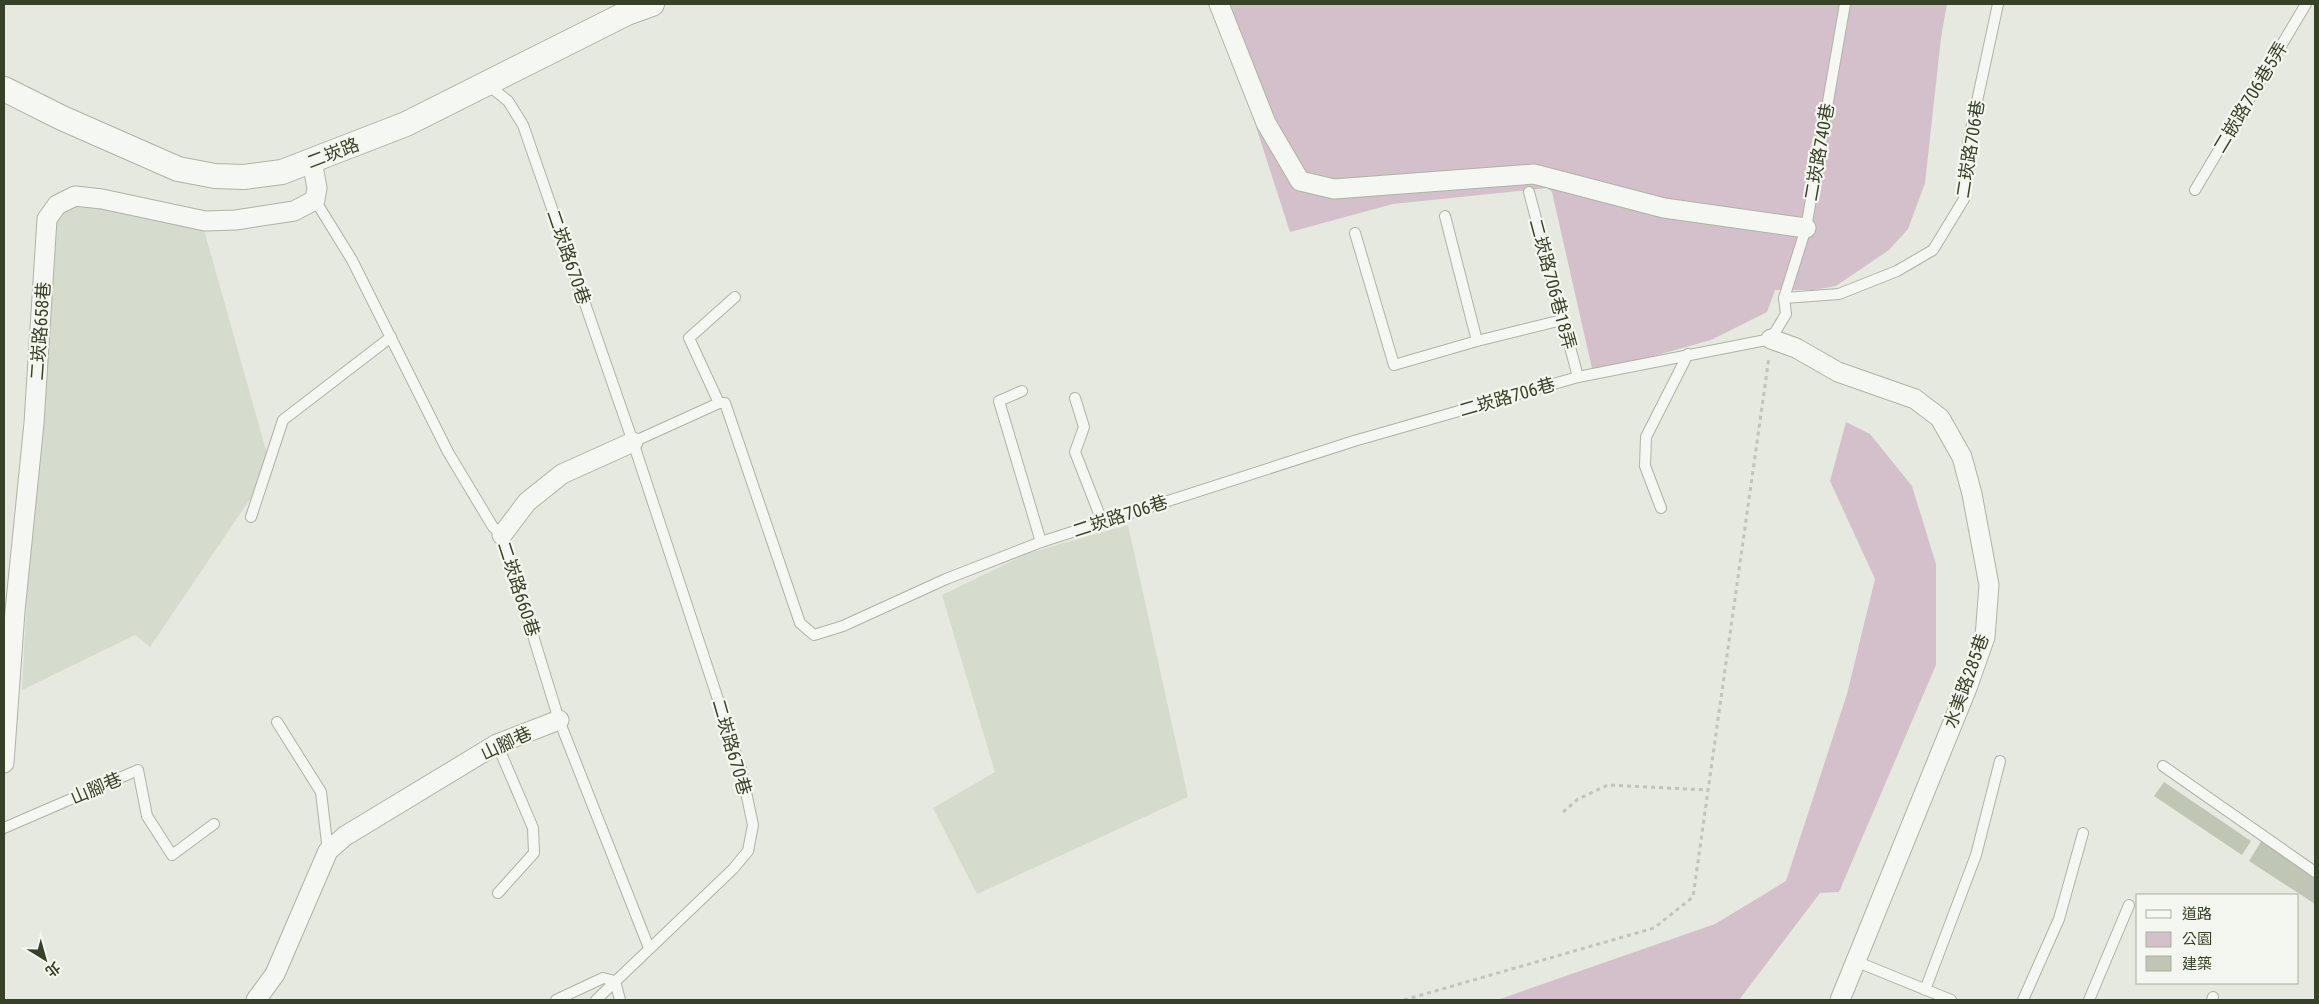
<svg xmlns="http://www.w3.org/2000/svg" width="2319" height="1004" viewBox="0 0 2319 1004" font-family="'Roboto Condensed','Noto Sans TC',sans-serif">
<rect width="100%" height="100%" fill="#e6e9df"/>
<g fill="#d5dbcd">
<polygon points="66,199 202,223 271,468 150,647 135,635 22,690 47,212"/>
<polygon points="1128,525 1188,797 977,894 933,808 995,772 942,595 1029,553"/>
</g>
<g fill="#d4c0ca">
<polygon points="1210,4 1947,4 1941,38 1925,183 1908,229 1889,250 1836,286 1814,290 1775,290 1767,312 1711,340 1593,373 1552,192 1547,188 1393,204 1290,232 1247,99"/>
<polygon points="1846,422 1870,434 1912,486 1936,564 1936,665 1839,892 1820,893 1739,1000 1497,1000 1715,924 1786,881 1847,694 1875,579 1830,481"/>
</g>
<g fill="#c0c6b6">
<polygon points="2164,782 2251,841 2242,855 2154,796"/>
<polygon points="2262,840 2315,875 2315,904 2249,861"/>
</g>
<g fill="none" stroke-linecap="round" stroke-linejoin="round">
<g stroke="#aeb3a4" stroke-width="12">
<g id="service">
<polyline points="487,84 508,101 523,125 633,442 741,769 753,825 748,851 733,869 596,1000"/>
<polyline points="2195,190 2306,4"/>
<polyline points="1529,192 1578,377"/>
<polyline points="315,200 352,260 448,452 493,527 502,535 559,720 649,948"/>
<polyline points="1445,216 1477,341"/>
<polyline points="1355,233 1394,365 1477,341 1562,320"/>
<polyline points="1784,298 1839,294 1897,271 1933,250 1964,199 1968,143 1998,4"/>
<polyline points="1022,391 999,401 1041,542"/>
<polyline points="1075,398 1084,427 1075,452 1102,521"/>
<polyline points="719,403 689,338 735,297"/>
<polyline points="633,442 719,403 725,403 800,623 814,635 843,626 946,579 1041,542 1354,441 1578,377 1771,339 1786,314 1784,298 1806,228 1845,4"/>
<polyline points="1661,508 1645,466 1646,437 1688,354"/>
<polyline points="251,517 283,420 391,337"/>
<polyline points="277,722 321,792 328,851"/>
<polyline points="497,744 533,828 534,853 498,893"/>
<polyline points="2163,766 2315,872"/>
<polyline points="4,828 138,770 147,816 172,855 214,824"/>
<polyline points="1855,961 1951,1000"/>
<polyline points="1925,990 1976,855 2000,761"/>
<polyline points="556,1000 603,978 615,981 620,1000"/>
<polyline points="2023,1000 2059,919 2083,833"/>
<polyline points="2089,1000 2129,905"/>
<polyline points="2212,1000 2213,997"/>
</g>
</g>
<g stroke="#aeb3a4" stroke-width="21">
<g id="minor">
<polyline points="1219,4 1266,123 1300,181 1334,189 1534,174 1664,208 1806,228"/>
<polyline points="1771,339 1796,348 1838,372 1915,399 1940,418 1962,457 1972,494 1989,585 1985,637 1967,688 1840,1000"/>
<polyline points="502,535 527,502 562,474 633,442"/>
<polyline points="4,763 15,611 34,423 47,219 57,205 75,196 102,199 205,221 236,220 294,211 315,200 317,188 312,161"/>
<polyline points="256,1000 275,974 328,851 345,836 497,744 559,720"/>
</g>
</g>
<g stroke="#aeb3a4" stroke-width="26">
<polyline id="tertiary" points="4,89 62,118 178,169 215,176 244,177 282,172 406,124 627,13 652,4"/>
</g>
<g stroke="#c0c4b9" stroke-width="3" stroke-dasharray="4 4" stroke-linecap="butt">
<polyline points="1563,812 1578,799 1608,785 1708,790"/>
<polyline points="1404,1000 1654,928 1693,897 1769,357"/>
</g>
<use href="#service" stroke="#f5f7f2" stroke-width="10"/>
<use href="#minor" stroke="#f5f7f2" stroke-width="19"/>
<use href="#tertiary" stroke="#f5f7f2" stroke-width="24"/>
</g>
<g text-anchor="middle" dominant-baseline="central" stroke-width="4.5" stroke-linejoin="round" paint-order="stroke">
<g font-size="18" fill="#374127" stroke="#f4f7ef">
<text transform="translate(2250 97) rotate(-59)">二嵌路706巷5弄</text>
<text transform="translate(1970 149) rotate(-81)">二崁路706巷</text>
<text transform="translate(1819 152) rotate(-80)">二崁路740巷</text>
<text transform="translate(333 153) rotate(-21)">二崁路</text>
<text transform="translate(569 257) rotate(71)">二崁路670巷</text>
<text transform="translate(1553 284) rotate(75)">二崁路706巷18弄</text>
<text transform="translate(40 331) rotate(-86)">二崁路658巷</text>
<text transform="translate(1507 397) rotate(-16)">二崁路706巷</text>
<text transform="translate(1120 516) rotate(-18)">二崁路706巷</text>
<text transform="translate(519 589) rotate(72)">二崁路660巷</text>
<text transform="translate(1966 681) rotate(-70)">水美路285巷</text>
<text transform="translate(506 743) rotate(-25)">山腳巷</text>
<text transform="translate(732 747) rotate(74)">二崁路670巷</text>
<text transform="translate(96 788) rotate(-23)">山腳巷</text>
</g>
</g>
<rect width="2319" height="1004" fill="none" stroke="#374127" stroke-width="10"/>
<rect x="2136" y="894" width="162" height="90" fill="#f4f7ef" stroke="#a8ae9f"/>
<rect x="2146" y="910" width="25" height="8" fill="#f5f7f2" stroke="#a8ae9f"/>
<text x="2182" y="919" font-size="15" fill="#374127">道路</text>
<rect x="2146" y="932" width="25" height="15" fill="#d4c0ca" stroke="#a8ae9f"/>
<text x="2182" y="944" font-size="15" fill="#374127">公園</text>
<rect x="2146" y="956" width="25" height="15" fill="#c0c6b6" stroke="#a8ae9f"/>
<text x="2182" y="969" font-size="15" fill="#374127">建築</text>
<g transform="translate(45 959) rotate(143)" stroke="#f4f7ef" stroke-width="4" paint-order="stroke">
<path d="M0-4L9 19L0 12L-9 19Z" fill="#374127"/>
<text y="-8" font-size="14" font-weight="bold" text-anchor="middle" fill="#374127">北</text>
</g>
</svg>
